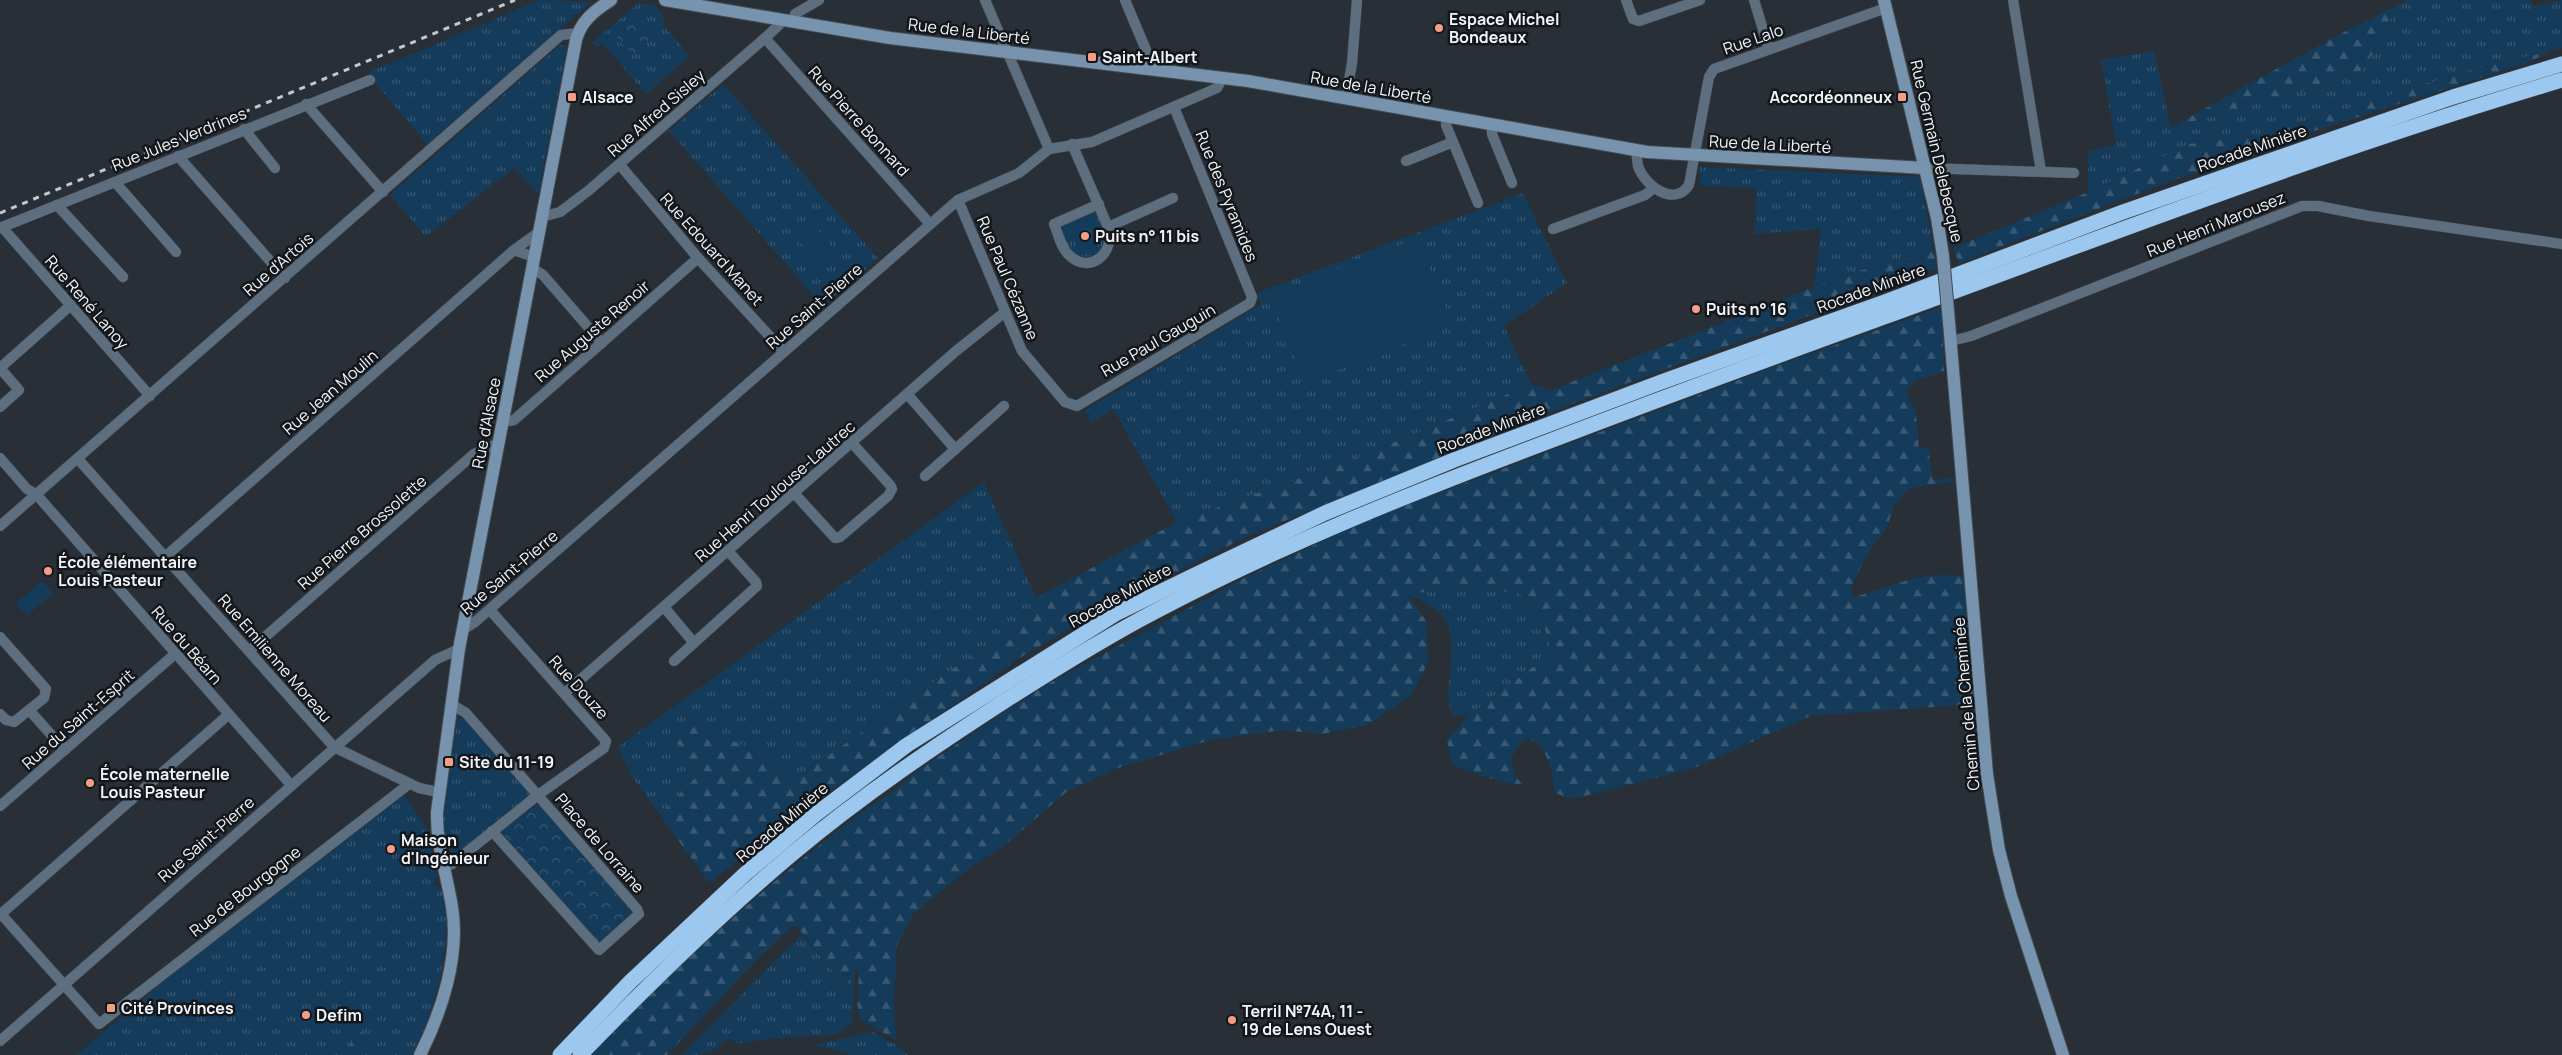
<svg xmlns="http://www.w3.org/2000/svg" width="2562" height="1055" viewBox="0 0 2562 1055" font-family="Manrope,sans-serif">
<defs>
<pattern id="grass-tufts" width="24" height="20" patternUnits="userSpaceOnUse" patternTransform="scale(1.25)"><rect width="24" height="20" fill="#153b5a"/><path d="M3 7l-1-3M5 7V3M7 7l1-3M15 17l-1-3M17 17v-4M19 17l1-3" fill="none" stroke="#385873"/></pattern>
<pattern id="forest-firs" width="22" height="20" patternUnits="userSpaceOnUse" patternTransform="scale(1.25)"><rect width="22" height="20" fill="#153b5a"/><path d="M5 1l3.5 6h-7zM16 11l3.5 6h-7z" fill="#385873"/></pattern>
<pattern id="park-crowns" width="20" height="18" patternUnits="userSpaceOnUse" patternTransform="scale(1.25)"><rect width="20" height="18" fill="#153b5a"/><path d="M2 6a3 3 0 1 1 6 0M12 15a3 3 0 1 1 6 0" fill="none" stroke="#385873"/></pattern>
</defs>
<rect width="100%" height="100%" fill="#282f36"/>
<g fill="url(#grass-tufts)">
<polygon points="540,0 591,2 427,144 375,83 369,72"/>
<polygon points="2408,0 2530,0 2533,6 2562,0 2562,48 2467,71 2268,133 2190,144 2088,192 2088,151 2116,145 2101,60 2154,51 2171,128 2311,88 2362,71 2389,25 2395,7"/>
<polygon points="639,3 655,5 665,19 662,24 690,56 646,94 603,44 598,47 593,42"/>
<polygon points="560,45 564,45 567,48 538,194 514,168 426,237 390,195"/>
<polygon points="723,84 878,258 823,306 669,131"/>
<polygon points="1699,167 1920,177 1934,251 1847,274 1814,287 1821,229 1754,234 1757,188 1701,186"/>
<polygon points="1523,193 1567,283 1504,326 1531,384 1362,456 1177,522 1113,409 1092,422 1084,411 1261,304 1257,293"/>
<path d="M1097 211 1106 234 1101 252C1079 264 1064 252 1061 228L1064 223Z"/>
<polygon points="984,482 1036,598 1024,624 949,671 792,781 748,747 677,742 697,776 660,815 632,777 618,747"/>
<path d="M1450 587 1520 593C1531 610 1567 648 1545 667 1534 677 1514 684 1501 691 1490 697 1480 714 1467 715 1462 716 1457 715 1452 715 1448 704 1448 696 1449 684 1452 633 1460 616 1406 594L1437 591Z"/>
<path d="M458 719H464L525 788 531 798 453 856C431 826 452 755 458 719Z"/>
<polygon points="404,795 425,826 437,876 434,885 441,889 448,920 440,979 426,1025 412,1055 76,1055 160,984"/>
<polygon points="802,934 846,988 849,970 853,967 855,970 852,1024 835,1035 777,1038 742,1043 736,1043 731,1039 722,1042 719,1048 700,1055 682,1055"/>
<polygon points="873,1032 899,1047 908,1055 853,1055 815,1045"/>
</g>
<g fill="url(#forest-firs)">
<polygon points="2395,7 2389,25 2363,70 2311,88 2170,128 2336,36"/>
<polygon points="2551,51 2527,63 2305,134 2165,183 1959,263 1953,248 2088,192 2190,144 2268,133 2467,71"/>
<polygon points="1934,251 1937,268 1569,405 1250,535 1118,601 1021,657 791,819 709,883 660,815 697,776 677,742 695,725 748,747 792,781 949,671 1024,624 1036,598 1177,522 1362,456 1531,384 1551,390 1847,274"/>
<path d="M1942 307 1944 371 1914 382 1906 390 1916 414 1919 449 1928 447 1933 480 1956 477 1957 481 1910 488 1894 505 1887 527 1865 558 1850 591 1855 597C1890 586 1928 569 1965 577L1975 704 1810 716 1692 769 1572 799 1555 793C1553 774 1547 738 1524 739L1511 758 1513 772 1523 786 1499 781 1456 767 1450 759 1447 741 1468 716 1533 667H1546C1562 639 1534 616 1520 593L1450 587 1437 591 1407 594 1426 621 1428 663 1411 695 1368 725 1321 734 1283 730 1211 740 1115 769 1065 793 1004 846 968 869 913 914 897 945 894 1002 896 1040 860 1020 857 1003 859 972 853 967C845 973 846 980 847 989L795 924 760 956 667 1055H590L694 952 774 882 857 815 894 791 918 770 1044 686 1248 576 1367 520 1762 371Z"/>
<polygon points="363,1032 360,1055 346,1055 354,1034"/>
</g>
<g fill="url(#park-crowns)">
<polygon points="637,17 654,37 632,55 615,35"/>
<polygon points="536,805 542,807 633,910 632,915 602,942 597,942 501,832 503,829"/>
</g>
<g fill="#153b5a">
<polygon points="813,225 838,253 821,268 797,239"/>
<polygon points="1418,238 1453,325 1305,383 1271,295"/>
<polygon points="42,581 53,593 27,616 16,603"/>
</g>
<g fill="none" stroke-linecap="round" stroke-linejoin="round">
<g stroke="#444b51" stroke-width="11">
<g id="street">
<polyline points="985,0 1049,149"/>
<polyline points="1125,0 1154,69"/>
<polyline points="1626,0 1633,19 1639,21 1700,0"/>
<polyline points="1754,0 1769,49"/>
<polyline points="2013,0 2041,171"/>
<polyline points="792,22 795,14 819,0"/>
<polyline points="765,38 930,224"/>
<polyline points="1346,98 1352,63 1357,0"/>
<polyline points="306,104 383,192"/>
<polyline points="1447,117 1446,125 1478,203"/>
<polyline points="1492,124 1492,134 1512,183"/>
<polyline points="244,129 275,168"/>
<path d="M1072 144 1108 227C1116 254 1089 275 1069 255 1061 248 1058 233 1054 224L1099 204"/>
<path d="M1636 150C1637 155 1637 161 1638 166 1644 185 1674 208 1689 185L1709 77 1714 69 1886 8"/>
<polyline points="178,156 285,278"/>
<polyline points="1406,161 1453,142"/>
<polyline points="620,165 698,258 784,352"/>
<polyline points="1925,168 2074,173"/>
<polyline points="115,182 176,252"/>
<polyline points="958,200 1022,351 1065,402 1077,406 1250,303 1252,297 1174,107"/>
<polyline points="57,205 123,277"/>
<polyline points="542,217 560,212 588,191 765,38 779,25 780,20"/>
<polyline points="2,227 150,396"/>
<polyline points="1108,227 1173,198"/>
<polyline points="0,228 370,80"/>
<polyline points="1553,229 1645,195 1654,188"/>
<polyline points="514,250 534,257"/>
<polyline points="532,268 543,275 602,343"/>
<polyline points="1951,341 1971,336 2302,206 2318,206 2369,216 2562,244"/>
<polyline points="0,368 71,305"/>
<polyline points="0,368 19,390 0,407"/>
<polyline points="908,395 955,449"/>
<polyline points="503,422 514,420 698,258"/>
<polyline points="0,458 27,489 36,494 291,785"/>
<polyline points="78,459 334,747 419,788 438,792"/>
<polyline points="925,476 1004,406"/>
<polyline points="794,493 835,538 840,537 888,496 892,489 890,485 852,443"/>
<polyline points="0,526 561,35 578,33"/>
<polyline points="166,556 514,250 539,232"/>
<polyline points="664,607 694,643"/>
<polyline points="464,629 475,622 958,200 1019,173 1049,149 1092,142 1217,88 1223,77"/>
<polyline points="0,637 46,689 44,698 14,722 6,720 0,714"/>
<polyline points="249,651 474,454 494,445 499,445"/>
<polyline points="674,661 757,586 756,582 728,551"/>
<polyline points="565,693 956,351 1005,312"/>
<polyline points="451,704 466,713 637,909 639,914 599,950 492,831"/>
<polyline points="29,710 65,750"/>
<polyline points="0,806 175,654"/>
<polyline points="444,867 452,864 538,795 604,748 606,741 490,610"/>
<polyline points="0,913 99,1024 409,784"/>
<polyline points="1,914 228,715"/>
<polyline points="0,1041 435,660 459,649"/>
</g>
</g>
<g stroke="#444b51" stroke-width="14">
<g id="secondary">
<polyline points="665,0 890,38 1248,81 1647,152 1925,168"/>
<polyline points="1884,0 1937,218 1943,256"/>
<polyline points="1949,322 1987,774 1999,850 2011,896 2063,1055"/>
<path d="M420 1055C442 1011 460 956 452 907 447 875 436 844 437 812L459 649 576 40C581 21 594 11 611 0"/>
</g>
</g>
<g stroke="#444b51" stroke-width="16">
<g id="highway">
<polyline points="560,1055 630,982 745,874 816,814 907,745 1117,613 1197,574 1325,513 1454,460 1664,381 1882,303 2123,212 2453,97 2562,64"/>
<path d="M580 1055C648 985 717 917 792 854 861 796 935 746 1011 697 1058 667 1106 637 1156 611 1281 545 1414 492 1547 442 1659 399 1771 358 1884 317 2109 235 2332 148 2562 80"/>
</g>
</g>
<use href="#street" stroke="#5d6f7f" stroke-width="10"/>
<use href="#secondary" stroke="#7793ad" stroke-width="12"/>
<use href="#highway" stroke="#9cc8f0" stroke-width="15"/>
<polyline stroke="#c3c8cd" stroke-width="3" stroke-dasharray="6 6" stroke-linecap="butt" points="0,213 515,0"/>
<g stroke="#444b51" stroke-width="14" stroke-linecap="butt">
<polyline id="secondary-bridge" points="1943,256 1949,322"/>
</g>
<use href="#secondary-bridge" stroke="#7793ad" stroke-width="12"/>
</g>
<g fill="#f49e87" stroke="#14171a" stroke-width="2">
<circle cx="1439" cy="28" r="5"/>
<rect x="1087" y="52" width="10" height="10" rx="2.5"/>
<rect x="567" y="92" width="10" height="10" rx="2.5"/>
<rect x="1897" y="92" width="10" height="10" rx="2.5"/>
<circle cx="1085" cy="236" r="5"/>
<circle cx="1696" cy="309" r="5"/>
<circle cx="48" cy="571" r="5"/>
<rect x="444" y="757" width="10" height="10" rx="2.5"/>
<circle cx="90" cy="783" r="5"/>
<circle cx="391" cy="849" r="5"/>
<rect x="106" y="1003" width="10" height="10" rx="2.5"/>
<circle cx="306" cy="1015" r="5"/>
<circle cx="1232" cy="1020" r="5"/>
</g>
<g text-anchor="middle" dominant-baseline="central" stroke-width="5" stroke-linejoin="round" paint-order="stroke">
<g font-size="16" font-weight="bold" fill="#f1f5fa" stroke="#14171a" text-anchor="start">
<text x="1449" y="19">Espace Michel<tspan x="1449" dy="18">Bondeaux</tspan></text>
<text x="1102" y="57">Saint-Albert</text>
<text x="582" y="97">Alsace</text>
<text x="1892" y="97" text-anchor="end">Accordéonneux</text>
<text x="1095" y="236">Puits n° 11 bis</text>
<text x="1706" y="309">Puits n° 16</text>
<text x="58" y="562">École élémentaire<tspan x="58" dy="18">Louis Pasteur</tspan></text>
<text x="459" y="762">Site du 11-19</text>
<text x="100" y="774">École maternelle<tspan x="100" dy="18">Louis Pasteur</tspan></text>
<text x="401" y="840">Maison<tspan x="401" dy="18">d'Ingénieur</tspan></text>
<text x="121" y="1008">Cité Provinces</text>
<text x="1242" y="1011">Terril №74A, 11 -<tspan x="1242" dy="18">19 de Lens Ouest</tspan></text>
<text x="316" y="1015">Defim</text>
</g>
<g font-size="16" fill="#f1f5fa" stroke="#14171a">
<text transform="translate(969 31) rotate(7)">Rue de la Liberté</text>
<text transform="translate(1753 39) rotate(-19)">Rue Lalo</text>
<text transform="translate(1371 87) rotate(10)">Rue de la Liberté</text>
<text transform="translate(656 113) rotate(-41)">Rue Alfred Sisley</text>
<text transform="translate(859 121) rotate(48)">Rue Pierre Bonnard</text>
<text transform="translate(179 139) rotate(-22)">Rue Jules Verdrines</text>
<text transform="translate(1770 144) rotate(3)">Rue de la Liberté</text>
<text transform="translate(2252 148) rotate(-19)">Rocade Minière</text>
<text transform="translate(1937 151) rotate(77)">Rue Germain Delebecque</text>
<text transform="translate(1227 196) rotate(68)">Rue des Pyramides</text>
<text transform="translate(2216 224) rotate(-22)">Rue Henri Marousez</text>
<text transform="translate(712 249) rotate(48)">Rue Edouard Manet</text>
<text transform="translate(278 264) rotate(-41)">Rue d'Artois</text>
<text transform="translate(1008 278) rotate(67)">Rue Paul Cézanne</text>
<text transform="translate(1871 288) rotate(-20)">Rocade Minière</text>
<text transform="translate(87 302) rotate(49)">Rue René Lanoy</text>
<text transform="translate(814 306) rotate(-41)">Rue Saint-Pierre</text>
<text transform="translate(592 331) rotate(-41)">Rue Auguste Renoir</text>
<text transform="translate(1158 340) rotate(-30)">Rue Paul Gauguin</text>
<text transform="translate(330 392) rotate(-41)">Rue Jean Moulin</text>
<text transform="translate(486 423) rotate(-79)">Rue d'Alsace</text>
<text transform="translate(1491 428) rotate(-21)">Rocade Minière</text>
<text transform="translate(775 491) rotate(-41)">Rue Henri Toulouse-Lautrec</text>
<text transform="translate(362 532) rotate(-41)">Rue Pierre Brossolette</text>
<text transform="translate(509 572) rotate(-40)">Rue Saint-Pierre</text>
<text transform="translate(1120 595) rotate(-29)">Rocade Minière</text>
<text transform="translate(187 645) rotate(49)">Rue du Béarn</text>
<text transform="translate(275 658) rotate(49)">Rue Emilienne Moreau</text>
<text transform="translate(579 687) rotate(48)">Rue Douze</text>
<text transform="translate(1966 704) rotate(-95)">Chemin de la Cheminée</text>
<text transform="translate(78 719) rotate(-41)">Rue du Saint-Esprit</text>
<text transform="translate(782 822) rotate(-40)">Rocade Minière</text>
<text transform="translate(206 839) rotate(-41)">Rue Saint-Pierre</text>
<text transform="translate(600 843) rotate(49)">Place de Lorraine</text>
<text transform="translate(245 891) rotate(-38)">Rue de Bourgogne</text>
</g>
</g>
</svg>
